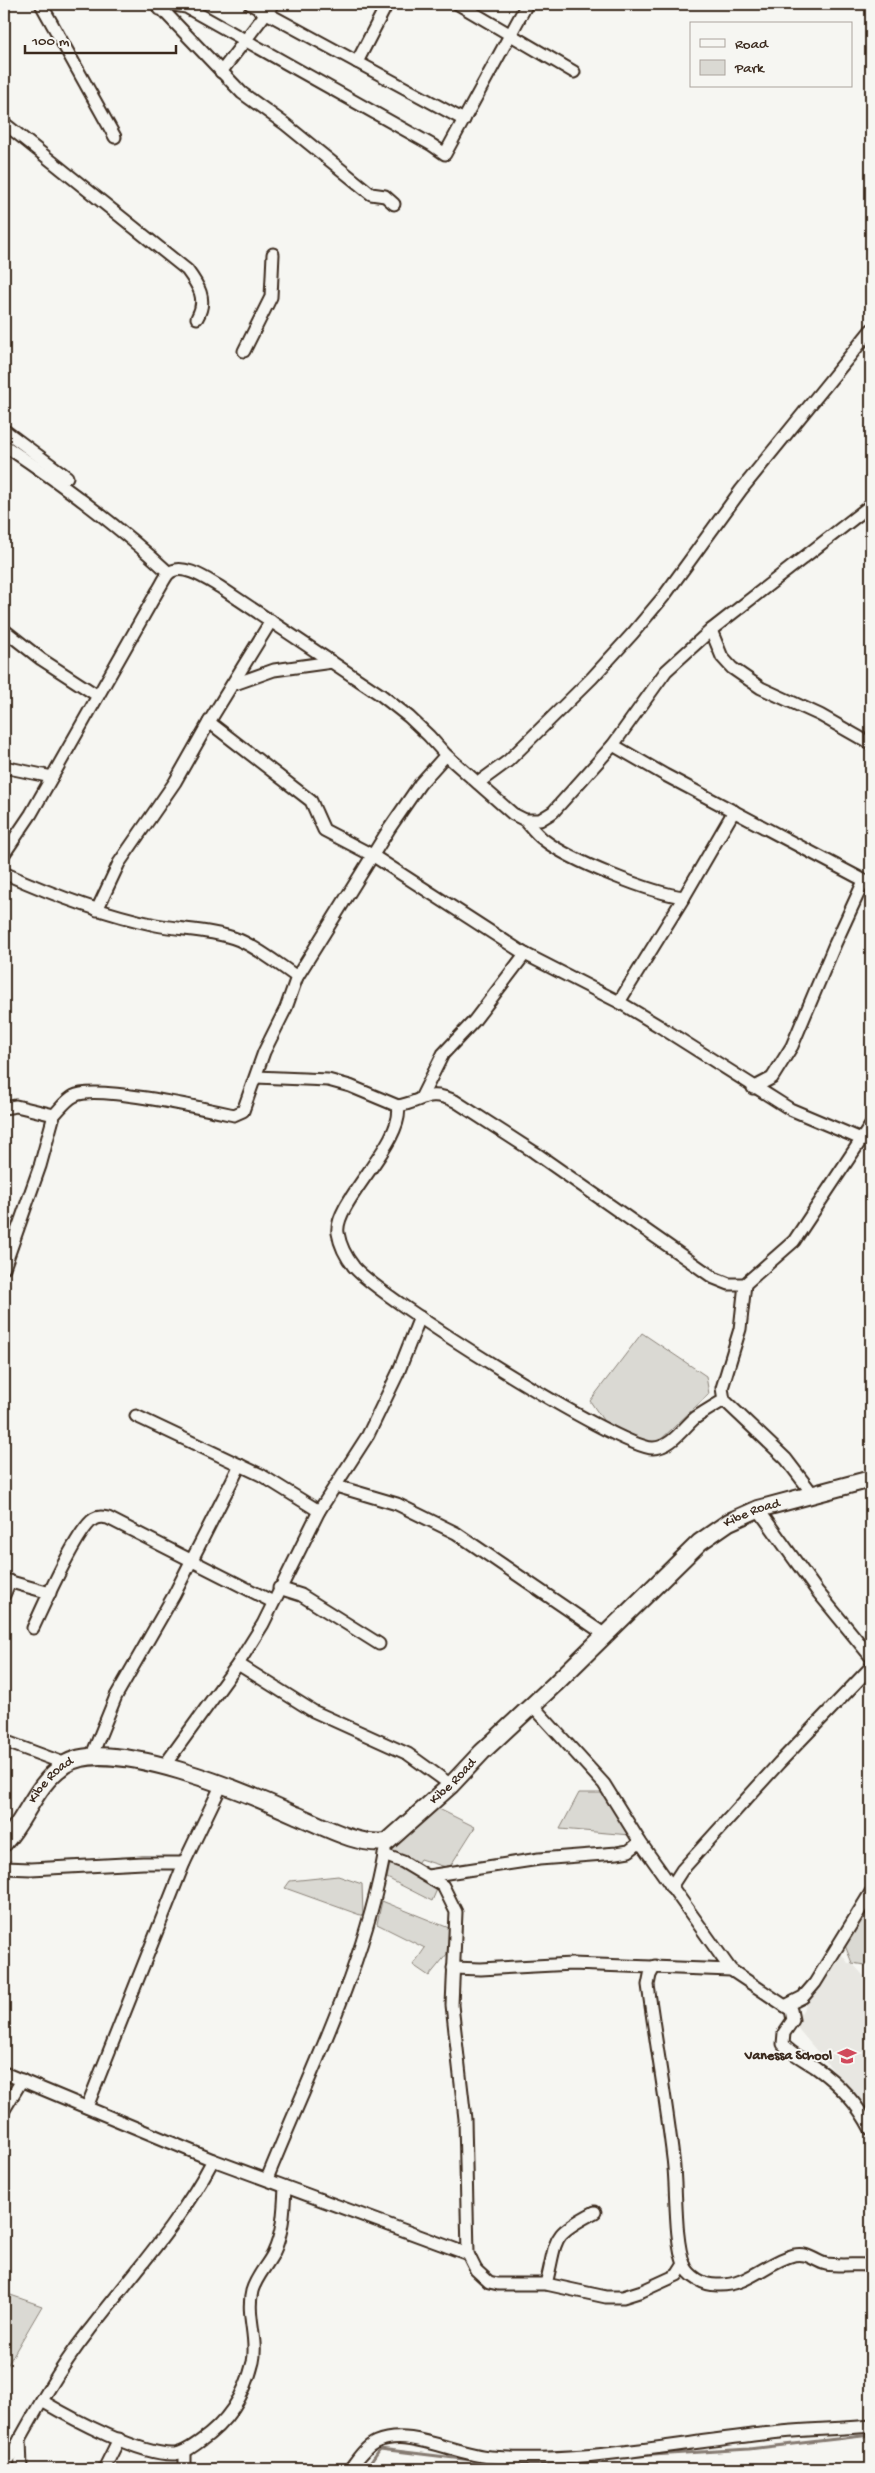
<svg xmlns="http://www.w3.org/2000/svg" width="875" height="2473" viewBox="0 0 875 2473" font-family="'Gochi Hand',sans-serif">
<rect width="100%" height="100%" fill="#f6f6f2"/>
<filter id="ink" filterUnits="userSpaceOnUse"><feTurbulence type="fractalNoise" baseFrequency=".02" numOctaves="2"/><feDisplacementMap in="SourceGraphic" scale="10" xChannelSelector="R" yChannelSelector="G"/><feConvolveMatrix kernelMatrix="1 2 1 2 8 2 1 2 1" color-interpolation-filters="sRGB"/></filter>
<g filter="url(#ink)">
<polygon fill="#e8e7e2" points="840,1952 848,1963 852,1963 871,1984 871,2115 794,2024"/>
<g fill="#dad9d3" stroke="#8a8278">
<polygon points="642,1333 706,1376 709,1394 655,1445 628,1436 605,1423 590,1401"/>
<polygon points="579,1793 606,1793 630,1835 560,1829"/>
<polygon points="429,1804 475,1827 449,1868 420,1859 411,1872 438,1887 432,1901 387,1878 394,1843"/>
<polygon points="338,1876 362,1884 363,1916 285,1888 290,1881"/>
<polygon points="382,1901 449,1928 447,1954 429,1976 413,1965 425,1948 377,1924"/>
<polygon points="871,1905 871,1966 852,1963 844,1943"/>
<polygon points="5,2293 42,2306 4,2371 4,2294"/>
</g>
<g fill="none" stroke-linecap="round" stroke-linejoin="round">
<g stroke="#857a71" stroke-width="3">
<polyline points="637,2456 749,2449 871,2435"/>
<polyline points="535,2463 549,2463"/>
<polyline points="366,2469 380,2449 479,2461"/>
</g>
<g stroke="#3b2a1e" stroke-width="15">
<g id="street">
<polyline points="41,4 115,137"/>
<polyline points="157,4 242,93 285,124 371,194 385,196 394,204"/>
<polyline points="250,4 464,120"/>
<polyline points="458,4 574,72"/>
<polyline points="159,9 168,4 186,7 432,145 445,154 527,4"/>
<polyline points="357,62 387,4"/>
<polyline points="221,72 273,4"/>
<path d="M4 123 187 270C198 285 208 299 197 318"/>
<polyline points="244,351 271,297 273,254"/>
<polyline points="4,430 67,477"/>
<path d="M4 445C62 484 118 525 169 573"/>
<polyline points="4,630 41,659 98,696"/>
<polyline points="711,630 722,657 732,668 761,688 820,715 871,744"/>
<polyline points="232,685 274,670 332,662"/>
<polyline points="209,722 311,801 324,830 372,855 525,954 619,1002 659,1026 790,1109 861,1139"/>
<polyline points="613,745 665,775 871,884"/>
<polyline points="4,767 52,777"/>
<polyline points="478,783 508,761 592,678 633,633 664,596 741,490 871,330"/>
<path d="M525 820C531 827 537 835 544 840 571 861 651 893 684 897"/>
<path d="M4 854 31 814 157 592C161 586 164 579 168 574 181 561 208 580 220 587L381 695 409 717 429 736 446 755 513 814 525 820H540L553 812 613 745 666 671 711 630 871 505"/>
<path d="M4 873C53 895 103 914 156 925 182 930 214 930 239 940 260 949 278 964 297 977"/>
<polyline points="97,910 119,863 175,782 209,722 271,621"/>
<polyline points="619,1002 684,897 734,811"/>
<path d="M256 1077 328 1080 350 1086 398 1106C406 1140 333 1203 338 1233 340 1245 346 1257 354 1267 380 1298 618 1448 653 1448 671 1448 683 1428 695 1418 705 1411 714 1406 724 1400"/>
<polyline points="753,1088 772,1078 792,1046 835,944 864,881"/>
<polyline points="421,1098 443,1054 474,1021 525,954"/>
<path d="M398 1106C424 1101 427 1089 455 1101L534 1152 714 1278 729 1284H745L794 1241 871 1125"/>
<path d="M4 1108 16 1106 54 1115C60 1109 66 1100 74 1096 94 1084 206 1109 234 1115L243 1111 264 1052 286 1008 297 977 389 829 420 784 446 755"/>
<polyline points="4,1268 40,1166 54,1115"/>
<polyline points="745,1284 740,1329 722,1388 724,1400 786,1459 812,1493"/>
<polyline points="136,1416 261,1475 319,1511"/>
<polyline points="336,1486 397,1504 456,1533 604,1634"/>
<polyline points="758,1509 817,1591 871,1657"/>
<polyline points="4,1580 50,1593"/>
<polyline points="279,1588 301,1595 379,1644"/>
<polyline points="4,1595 10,1581"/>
<path d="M33 1628C43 1607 77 1529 94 1519 99 1516 103 1517 108 1518L273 1602"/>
<polyline points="238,1664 313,1711 408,1754 451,1785"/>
<polyline points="532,1705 604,1784 640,1842 731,1970"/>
<polyline points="4,1741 66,1764"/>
<polyline points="92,1755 116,1696 174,1595 240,1465"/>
<polyline points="164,1766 238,1664 263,1624 319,1511 368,1435 398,1373 420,1317"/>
<polyline points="384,1855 403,1862 443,1886 456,1912 452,2005 465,2119 468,2254 476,2270 489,2282 498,2284 546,2284 606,2297 623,2297 642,2291 677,2275 684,2264"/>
<polyline points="4,1868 31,1869 143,1863 184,1863"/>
<polyline points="428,1876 539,1859 617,1853 629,1851 640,1842"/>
<polyline points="671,1887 682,1870 779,1763 871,1667"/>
<path d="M655 1966 650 1975 648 1985C656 2043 666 2100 673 2158 677 2187 674 2238 684 2264 689 2277 704 2285 717 2285 747 2287 768 2261 794 2255 808 2252 814 2261 826 2264 839 2266 857 2264 871 2265"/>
<path d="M453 1968 481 1969 572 1964 731 1970 791 2010 793 2020 784 2033 783 2044C790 2053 805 2060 815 2067 838 2083 858 2104 871 2130"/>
<polyline points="785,2006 803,1997 815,1983 871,1892"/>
<polyline points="4,2073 213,2160 468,2254"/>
<polyline points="87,2107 184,1863 222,1784"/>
<polyline points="4,2110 22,2080"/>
<path d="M267 2179C310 2072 365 1966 385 1850"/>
<path d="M546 2284C558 2237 549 2236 595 2212"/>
<path d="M42 2401C71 2418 141 2456 175 2454 184 2453 192 2447 199 2442 227 2423 245 2395 253 2362 258 2339 246 2314 252 2291 256 2277 266 2267 273 2254 283 2234 284 2209 285 2187"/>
<polyline points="20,2439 21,2469"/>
<path d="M4 2468C30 2421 55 2374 88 2332 131 2276 180 2223 213 2160"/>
<polyline points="104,2469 119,2439"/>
<polyline points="185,2469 185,2451"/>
<path d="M350 2469C357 2460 365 2447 376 2442 411 2427 454 2455 491 2457 587 2464 685 2441 781 2432 811 2429 841 2429 871 2426"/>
</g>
</g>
<g stroke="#3b2a1e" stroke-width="20">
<g id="secondary">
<path id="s1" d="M4 1843C27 1818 35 1785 64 1765 109 1734 250 1794 296 1815 323 1826 357 1846 387 1842L451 1785 482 1752 555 1684 700 1542 729 1522 758 1509 871 1479"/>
</g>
</g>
<use href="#street" stroke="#f6f6f2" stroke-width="11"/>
<use href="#secondary" stroke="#f6f6f2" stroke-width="16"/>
</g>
</g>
<defs>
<g id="school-bare" transform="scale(1.5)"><path d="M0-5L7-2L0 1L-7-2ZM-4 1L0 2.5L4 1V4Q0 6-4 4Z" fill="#d1495b" stroke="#f6f6f2" stroke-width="2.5" paint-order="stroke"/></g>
</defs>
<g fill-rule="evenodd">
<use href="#school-bare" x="847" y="2056"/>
</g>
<g text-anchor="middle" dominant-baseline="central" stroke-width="4" stroke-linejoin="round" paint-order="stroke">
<g font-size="14" fill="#3b2a1e" stroke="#f6f6f2">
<text stroke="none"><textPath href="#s1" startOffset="932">Kibe Road</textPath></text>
<text stroke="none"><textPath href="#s1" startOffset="528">Kibe Road</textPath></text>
<text stroke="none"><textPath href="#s1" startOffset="79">Kibe Road</textPath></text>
</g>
<g font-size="14" font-weight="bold" fill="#3b2a1e" stroke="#f6f6f2" text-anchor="end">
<text x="832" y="2056">Vanessa School</text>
</g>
</g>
<rect width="875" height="2473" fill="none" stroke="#f6f6f2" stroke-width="20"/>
<rect x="10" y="10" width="855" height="2453" fill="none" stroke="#3b2a1e" stroke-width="2" filter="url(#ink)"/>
<rect x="690" y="22" width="162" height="65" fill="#f6f6f2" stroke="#aba49d"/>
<rect x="700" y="39" width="25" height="8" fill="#f6f6f2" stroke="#aba49d"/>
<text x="735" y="48" font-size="15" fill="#3b2a1e">Road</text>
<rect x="700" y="60" width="25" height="15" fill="#dad9d3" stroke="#aba49d"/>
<text x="735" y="72" font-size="15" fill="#3b2a1e">Park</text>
<path d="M25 45v8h151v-8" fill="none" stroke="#3b2a1e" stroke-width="2.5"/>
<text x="32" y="45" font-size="15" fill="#3b2a1e" stroke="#f6f6f2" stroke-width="4" paint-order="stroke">100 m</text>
</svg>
